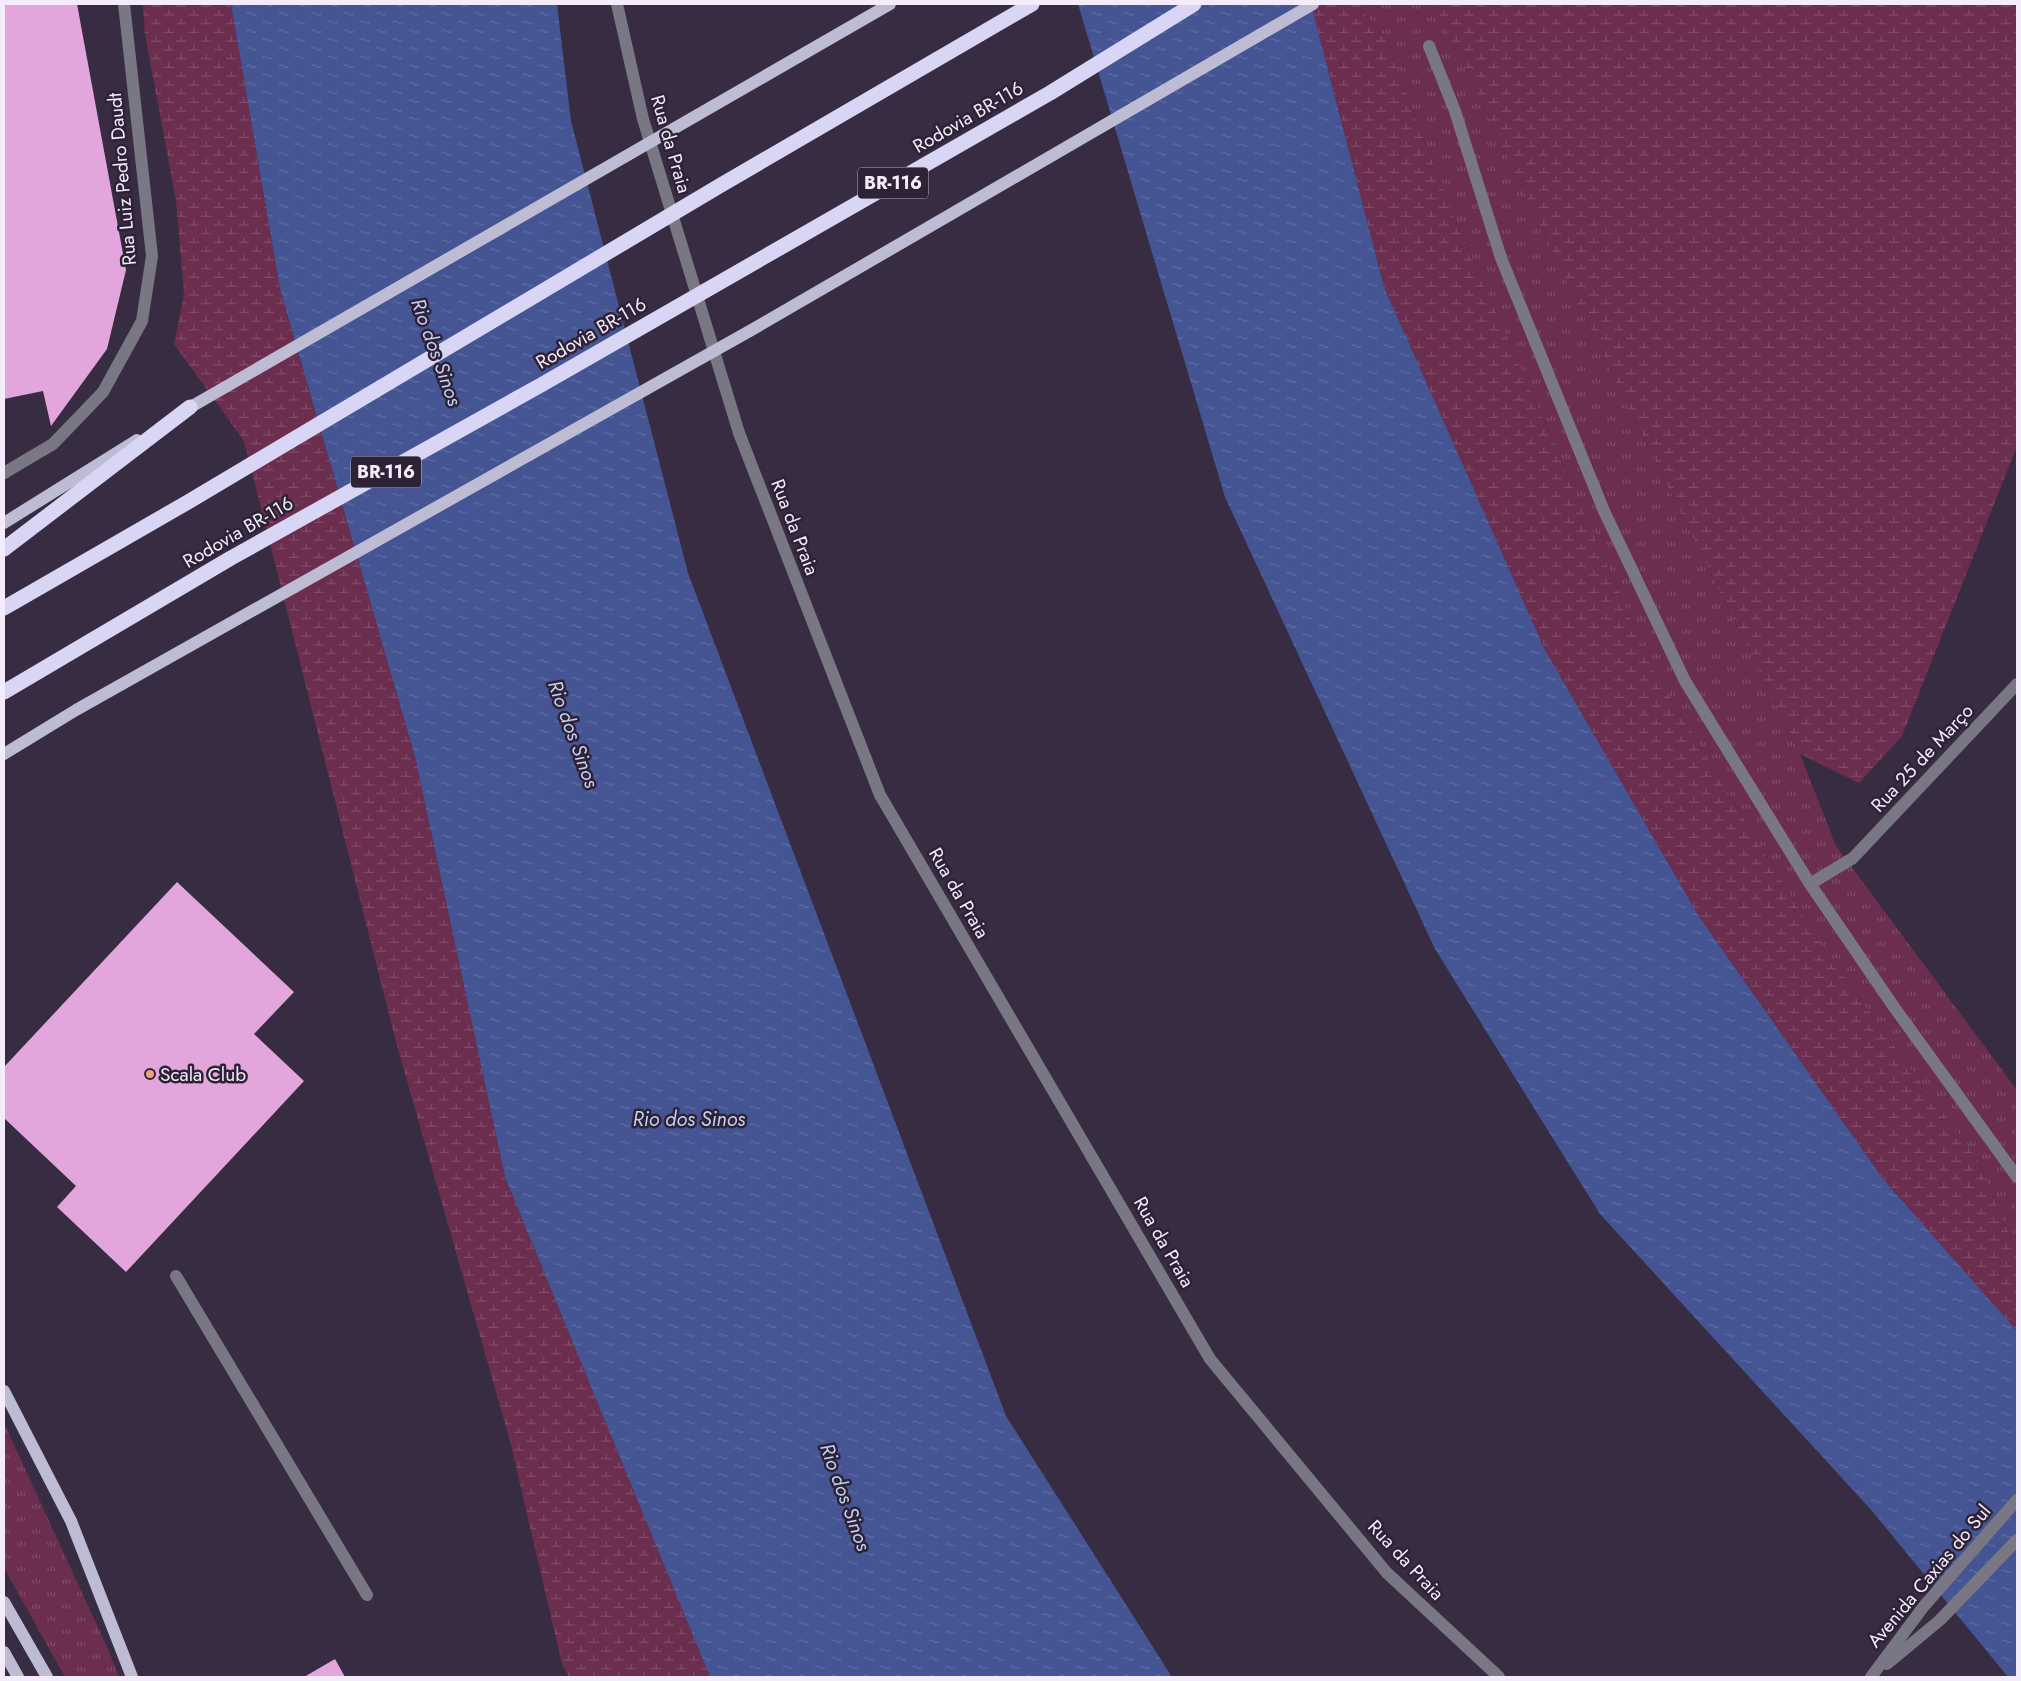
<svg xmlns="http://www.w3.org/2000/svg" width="2021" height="1681" viewBox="0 0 2021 1681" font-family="Jost,sans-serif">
<defs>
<pattern id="grass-tufts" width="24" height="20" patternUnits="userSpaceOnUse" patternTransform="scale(1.25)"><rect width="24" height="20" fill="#6b2e4f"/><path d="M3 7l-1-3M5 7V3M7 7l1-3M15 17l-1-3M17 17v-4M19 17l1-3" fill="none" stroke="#814c69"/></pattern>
<pattern id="wetland-marsh" width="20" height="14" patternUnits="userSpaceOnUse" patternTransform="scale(1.25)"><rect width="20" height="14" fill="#6b2e4f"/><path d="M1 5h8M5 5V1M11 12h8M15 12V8" fill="none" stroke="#814c69"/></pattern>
<pattern id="water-ripples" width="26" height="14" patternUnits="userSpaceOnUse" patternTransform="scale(1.25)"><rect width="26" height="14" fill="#455593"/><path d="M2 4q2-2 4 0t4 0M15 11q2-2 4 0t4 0" fill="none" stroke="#606ea3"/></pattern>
</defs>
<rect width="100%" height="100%" fill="#382c42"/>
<g fill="url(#grass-tufts)">
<polygon points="1357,4 1434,4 1571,290 1800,754 1836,846 2017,1090 2017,1252 1977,1159 1824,950 1653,669 1451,210 1385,37"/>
<polygon points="4,1423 108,1649 119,1677 65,1677 4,1568"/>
</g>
<g fill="url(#wetland-marsh)">
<polygon points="143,4 231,4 280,289 415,757 505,1177 710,1677 569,1677 562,1664 510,1441 397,1046 244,441 174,344 184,294 176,201 145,34"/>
<polygon points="1311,4 1357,4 1385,37 1451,210 1653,669 1824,950 1977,1159 2017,1252 2017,1331 1883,1179 1698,915 1545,650 1384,287"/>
<polygon points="1434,4 2017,4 2017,446 1902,736 1859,783 1800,754 1571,290"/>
</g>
<g fill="url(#water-ripples)">
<polygon points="231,4 557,4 571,121 688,573 1006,1416 1172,1677 710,1677 505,1177 415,757 280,289"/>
<polygon points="1078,4 1311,4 1384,287 1545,650 1698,915 1883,1179 2017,1331 2017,1677 2008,1677 1873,1512 1600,1214 1435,949 1225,497"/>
</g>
<g fill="#e2a5dc">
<polygon points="4,4 77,4 126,270 107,349 51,426 43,391 4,399"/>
<polygon points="177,882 294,992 254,1034 304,1081 126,1272 57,1207 76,1186 4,1118 4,1067"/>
<polygon points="335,1659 345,1677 304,1677"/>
</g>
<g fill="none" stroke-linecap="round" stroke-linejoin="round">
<g stroke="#787783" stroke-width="12">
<polyline points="617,4 643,119 739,433 880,795 1210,1359 1387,1573 1499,1677"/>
<polyline points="1429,46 1455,111 1501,258 1604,511 1685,681 1810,884 1894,1007 2017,1177"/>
<polyline points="4,473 53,444 103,392 142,321 152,256 124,4"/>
<polyline points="1810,884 1853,858 2017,684"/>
<polyline points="176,1276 367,1595"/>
<polyline points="1887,1664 1940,1620 2017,1540"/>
<polyline points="1871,1677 1924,1606 2017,1500"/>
</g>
<g stroke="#bebbd4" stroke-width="12">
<polyline points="182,412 890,4"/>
<polyline points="4,523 137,440"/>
<polyline points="4,754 76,710 755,328 1313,4"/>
<polyline points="4,1391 71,1521 132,1677"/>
<polyline points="4,1602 47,1677"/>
<polyline points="4,1652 18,1677"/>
</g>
<g stroke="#d9d6f5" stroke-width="15">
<polyline points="4,549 190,407"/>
<polyline points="4,608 188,502 721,185 1032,4"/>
<polyline points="4,692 231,558 541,385 1050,93 1194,4"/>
</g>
</g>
<circle fill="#f0a27b" stroke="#2e2237" stroke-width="2" cx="150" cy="1074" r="5"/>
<g text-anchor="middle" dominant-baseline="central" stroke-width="5" stroke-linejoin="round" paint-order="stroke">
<g fill="#2e2237" stroke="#b9afc0" stroke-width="1">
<rect x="858" y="167.5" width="70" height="31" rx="4"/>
<rect x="351" y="456.5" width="70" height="31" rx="4"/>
</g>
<g font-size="18" font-weight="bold" fill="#f4ecfb">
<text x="893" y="183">BR-116</text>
<text x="386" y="472">BR-116</text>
</g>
<g font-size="19" fill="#f4ecfb" stroke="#2e2237">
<text transform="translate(968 117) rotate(-30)">Rodovia BR-116</text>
<text transform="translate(671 144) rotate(74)">Rua da Praia</text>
<text transform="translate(122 179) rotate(-95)">Rua Luiz Pedro Daudt</text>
<text transform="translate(591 333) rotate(-30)">Rodovia BR-116</text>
<text transform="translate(795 527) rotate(69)">Rua da Praia</text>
<text transform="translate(238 532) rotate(-30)">Rodovia BR-116</text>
<text transform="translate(1922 758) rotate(-47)">Rua 25 de Março</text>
<text transform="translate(959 893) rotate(60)">Rua da Praia</text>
<text transform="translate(1164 1242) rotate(60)">Rua da Praia</text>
<text transform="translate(1406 1560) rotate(47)">Rua da Praia</text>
<text transform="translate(1929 1576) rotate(-50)">Avenida Caxias do Sul</text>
</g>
<g font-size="19" fill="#f4ecfb" stroke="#2e2237" text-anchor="start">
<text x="160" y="1074">Scala Club</text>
</g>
<g font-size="20" font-style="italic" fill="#c4d0f5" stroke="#2e2237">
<text transform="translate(436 352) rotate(70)">Rio dos Sinos</text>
<text transform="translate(573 734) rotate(70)">Rio dos Sinos</text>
<text x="689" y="1119">Rio dos Sinos</text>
<text transform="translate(845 1497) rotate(70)">Rio dos Sinos</text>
</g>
</g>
<rect width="2021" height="1681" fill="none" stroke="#f4ecfb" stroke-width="10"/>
</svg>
